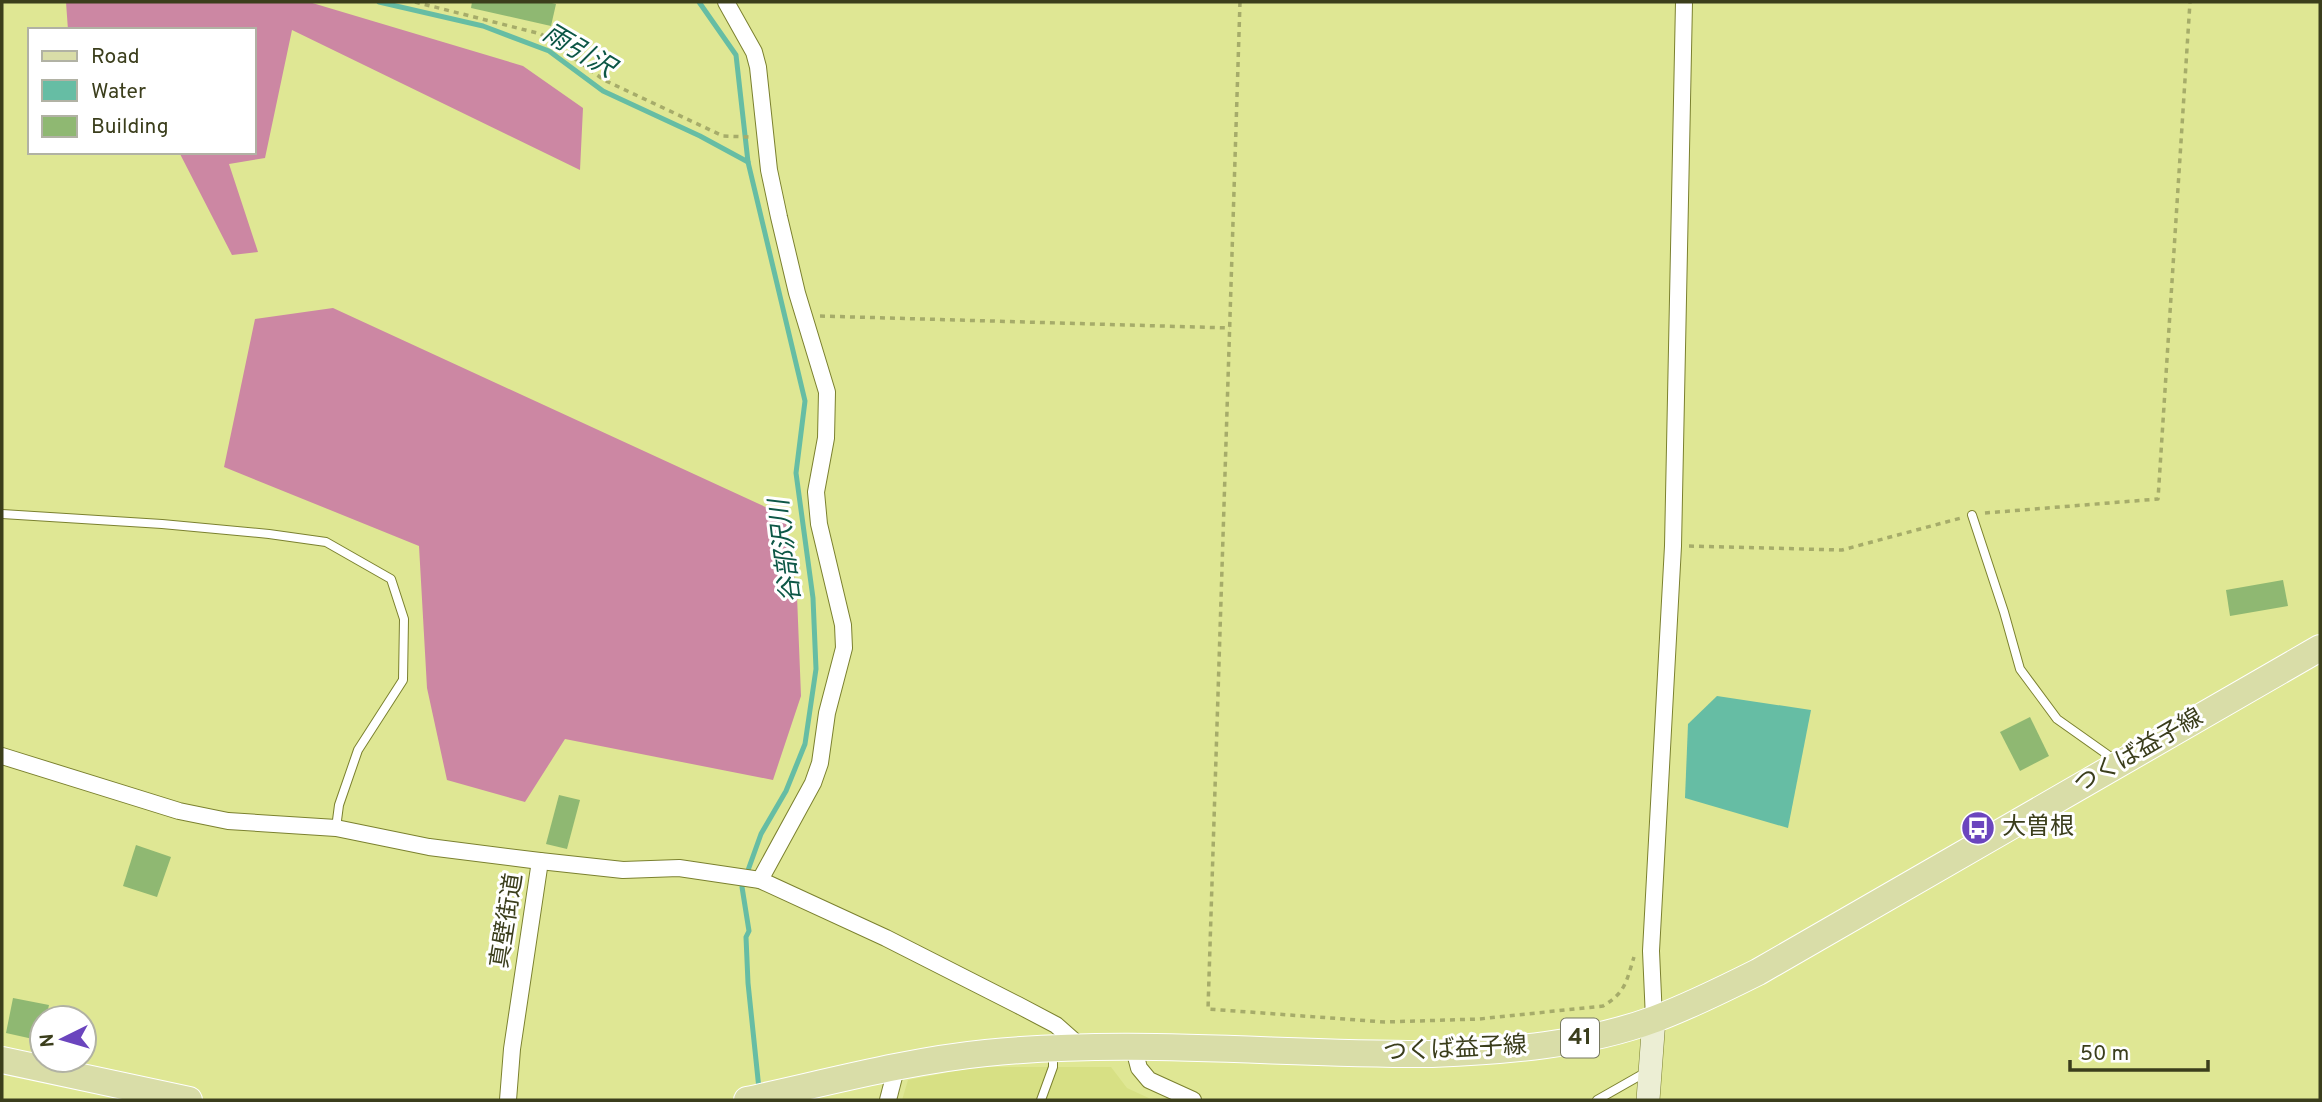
<svg xmlns="http://www.w3.org/2000/svg" width="2322" height="1102" viewBox="0 0 2322 1102" font-family="Overpass,'Noto Sans JP',sans-serif">
<rect width="100%" height="100%" fill="#dfe794"/>
<polygon fill="#d7e084" points="977,1067 1111,1067 1127,1088 1153,1100 902,1100 908,1080"/>
<g fill="#cc87a3">
<polygon points="66,2 309,2 523,66 583,108 580,170 292,30 265,158 229,164 258,252 232,255 179,152 254,152 254,30 68,30"/>
<polygon points="333,308 785,516 797,596 801,696 773,780 565,739 525,802 447,780 427,688 419,546 224,467 255,319"/>
</g>
<polygon fill="#66bda4" points="1717,696 1811,710 1788,828 1685,798 1688,724"/>
<g fill="none" stroke-linecap="round" stroke-linejoin="round">
<g stroke="#66bda4" stroke-width="5">
<polyline points="379,2 483,26 549,51 603,91 700,136 748,162"/>
<polyline points="699,2 736,55 748,162 805,401 796,473 813,598 816,669 805,744 786,791 761,834 742,887 749,931 746,937 748,983 759,1089"/>
</g>
</g>
<g fill="#8fb872">
<polygon points="472,2 548,2 556,4 551,26 471,8"/>
<polygon points="2283,580 2288,606 2230,616 2226,590"/>
<polygon points="2030,717 2049,756 2020,771 2000,732"/>
<polygon points="559,795 580,800 567,849 546,844"/>
<polygon points="136,845 171,857 157,897 123,886"/>
<polygon points="13,998 49,1005 46,1018 42,1018 42,1041 6,1033"/>
</g>
<g fill="none" stroke-linecap="round" stroke-linejoin="round">
<g stroke="#7b812f" stroke-width="10">
<g id="service">
<polyline points="2,514 162,524 269,534 326,542 391,579 404,619 403,680 358,750 339,805 336,828"/>
<polyline points="1972,515 2004,612 2020,669 2057,719 2115,760"/>
<polyline points="1041,1100 1053,1067 1053,1052"/>
<polyline points="1597,1100 1648,1071"/>
</g>
</g>
<g stroke="#7b812f" stroke-width="18">
<g id="minor">
<polyline points="726,2 754,52 758,67 769,170 779,217 797,293 827,392 826,438 816,492 819,524 843,625 844,648 827,713 820,763 813,783 760,880"/>
<polyline points="2,756 179,811 228,821 336,828 429,847 540,861 623,870 679,868 760,880 886,938 1018,1005 1056,1025 1082,1048"/>
<polyline points="1654,1019 1651,951 1673,546 1684,2"/>
<polyline points="1134,1049 1139,1068 1149,1080 1193,1100"/>
<polyline points="508,1100 512,1049 540,861"/>
<polyline points="888,1100 896,1069"/>
</g>
</g>
<g stroke="#7b812f" stroke-width="24">
<polyline id="secondary" points="1648,1100 1654,1019"/>
</g>
<g stroke="#fff" stroke-width="28">
<g id="primary">
<polyline points="2,1060 189,1100"/>
<path d="M747 1100C826 1083 906 1061 986 1053 1134 1038 1284 1055 1432 1054 1506 1051 1585 1045 1655 1019 1690 1006 1724 989 1758 972L2320 648"/>
</g>
</g>
<g stroke="#a6ac6a" stroke-width="3.5" stroke-dasharray="5 5" stroke-linecap="butt">
<polyline points="415,2 541,34 604,80 723,136 749,137"/>
<path d="M1240 2 1208 1009 1385 1022 1479 1019 1603 1006C1626 992 1626 982 1634 957"/>
<polyline points="820,316 1230,328"/>
<polyline points="1985,513 2158,499 2190,2"/>
<polyline points="1689,546 1842,550 1961,518"/>
</g>
<use href="#service" stroke="#fff" stroke-width="8"/>
<use href="#minor" stroke="#fff" stroke-width="16"/>
<use href="#secondary" stroke="#eceed4" stroke-width="23"/>
<use href="#primary" stroke="#d9dda8" stroke-width="26"/>
</g>
<defs>
<g id="bus-disc" transform="scale(1.75)"><circle r="9.5" fill="#6b45be" stroke="#fff"/><path d="M-5-6H5V4H4V6H2V4H-2V6H-4V4H-5ZM-3.5-4V0h7V-4ZM-3.5 1.2v1.5H-2V1.2ZM2 1.2v1.5H3.5V1.2Z" fill="#fff"/></g>
</defs>
<g fill-rule="evenodd">
<use href="#bus-disc" x="1978" y="828"/>
</g>
<g text-anchor="middle" dominant-baseline="central" stroke-width="6" stroke-linejoin="round" paint-order="stroke">
<rect fill="#fff" stroke="#767860" stroke-width="2" x="1561" y="1018.5" width="38" height="39" rx="5"/>
<g font-size="23" font-weight="bold" fill="#3b3e1c">
<text x="1580" y="1038">41</text>
</g>
<g font-size="24" fill="#3b3e1c" stroke="#fff">
<text transform="translate(2139 752) rotate(-30)">つくば益子線</text>
<text transform="translate(508 921) rotate(-81)">真壁街道</text>
<text transform="translate(1455 1050) rotate(-3)">つくば益子線</text>
</g>
<g font-size="24" fill="#3b3e1c" stroke="#fff" text-anchor="start">
<text x="2002" y="828">大曽根</text>
</g>
<g font-size="26" font-style="italic" fill="#0d5746" stroke="#fff">
<text transform="translate(578 52) rotate(31)">雨引沢</text>
<text transform="translate(787 551) rotate(-97)">谷部沢川</text>
</g>
</g>
<rect width="2322" height="1102" fill="none" stroke="#3b3e1c" stroke-width="7"/>
<rect x="28" y="28" width="228" height="126" fill="#ffffff" stroke="#b1b2a4" stroke-width="2"/>
<rect x="42" y="51" width="35" height="10" fill="#d9dda8" stroke="#b1b2a4" stroke-width="2"/>
<text x="91" y="63" font-size="21" fill="#3b3e1c">Road</text>
<rect x="42" y="80" width="35" height="21" fill="#66bda4" stroke="#b1b2a4" stroke-width="2"/>
<text x="91" y="98" font-size="21" fill="#3b3e1c">Water</text>
<rect x="42" y="116" width="35" height="21" fill="#8fb872" stroke="#b1b2a4" stroke-width="2"/>
<text x="91" y="133" font-size="21" fill="#3b3e1c">Building</text>
<g transform="translate(63 1039) rotate(265)"><circle r="33" fill="#ffffff" stroke="#b1b2a4" stroke-width="2"/>
<path d="M0-5L12 26L0 18L-12 26Z" fill="#6b45be"/>
<text y="-10" font-size="19" font-weight="bold" text-anchor="middle" fill="#3b3e1c">N</text>
</g>
<path d="M2070 1060v10h138v-10" fill="none" stroke="#3b3e1c" stroke-width="3.5"/>
<text x="2080" y="1060" font-size="21" fill="#3b3e1c" stroke="#ffffff" stroke-width="5" paint-order="stroke">50 m</text>
</svg>
